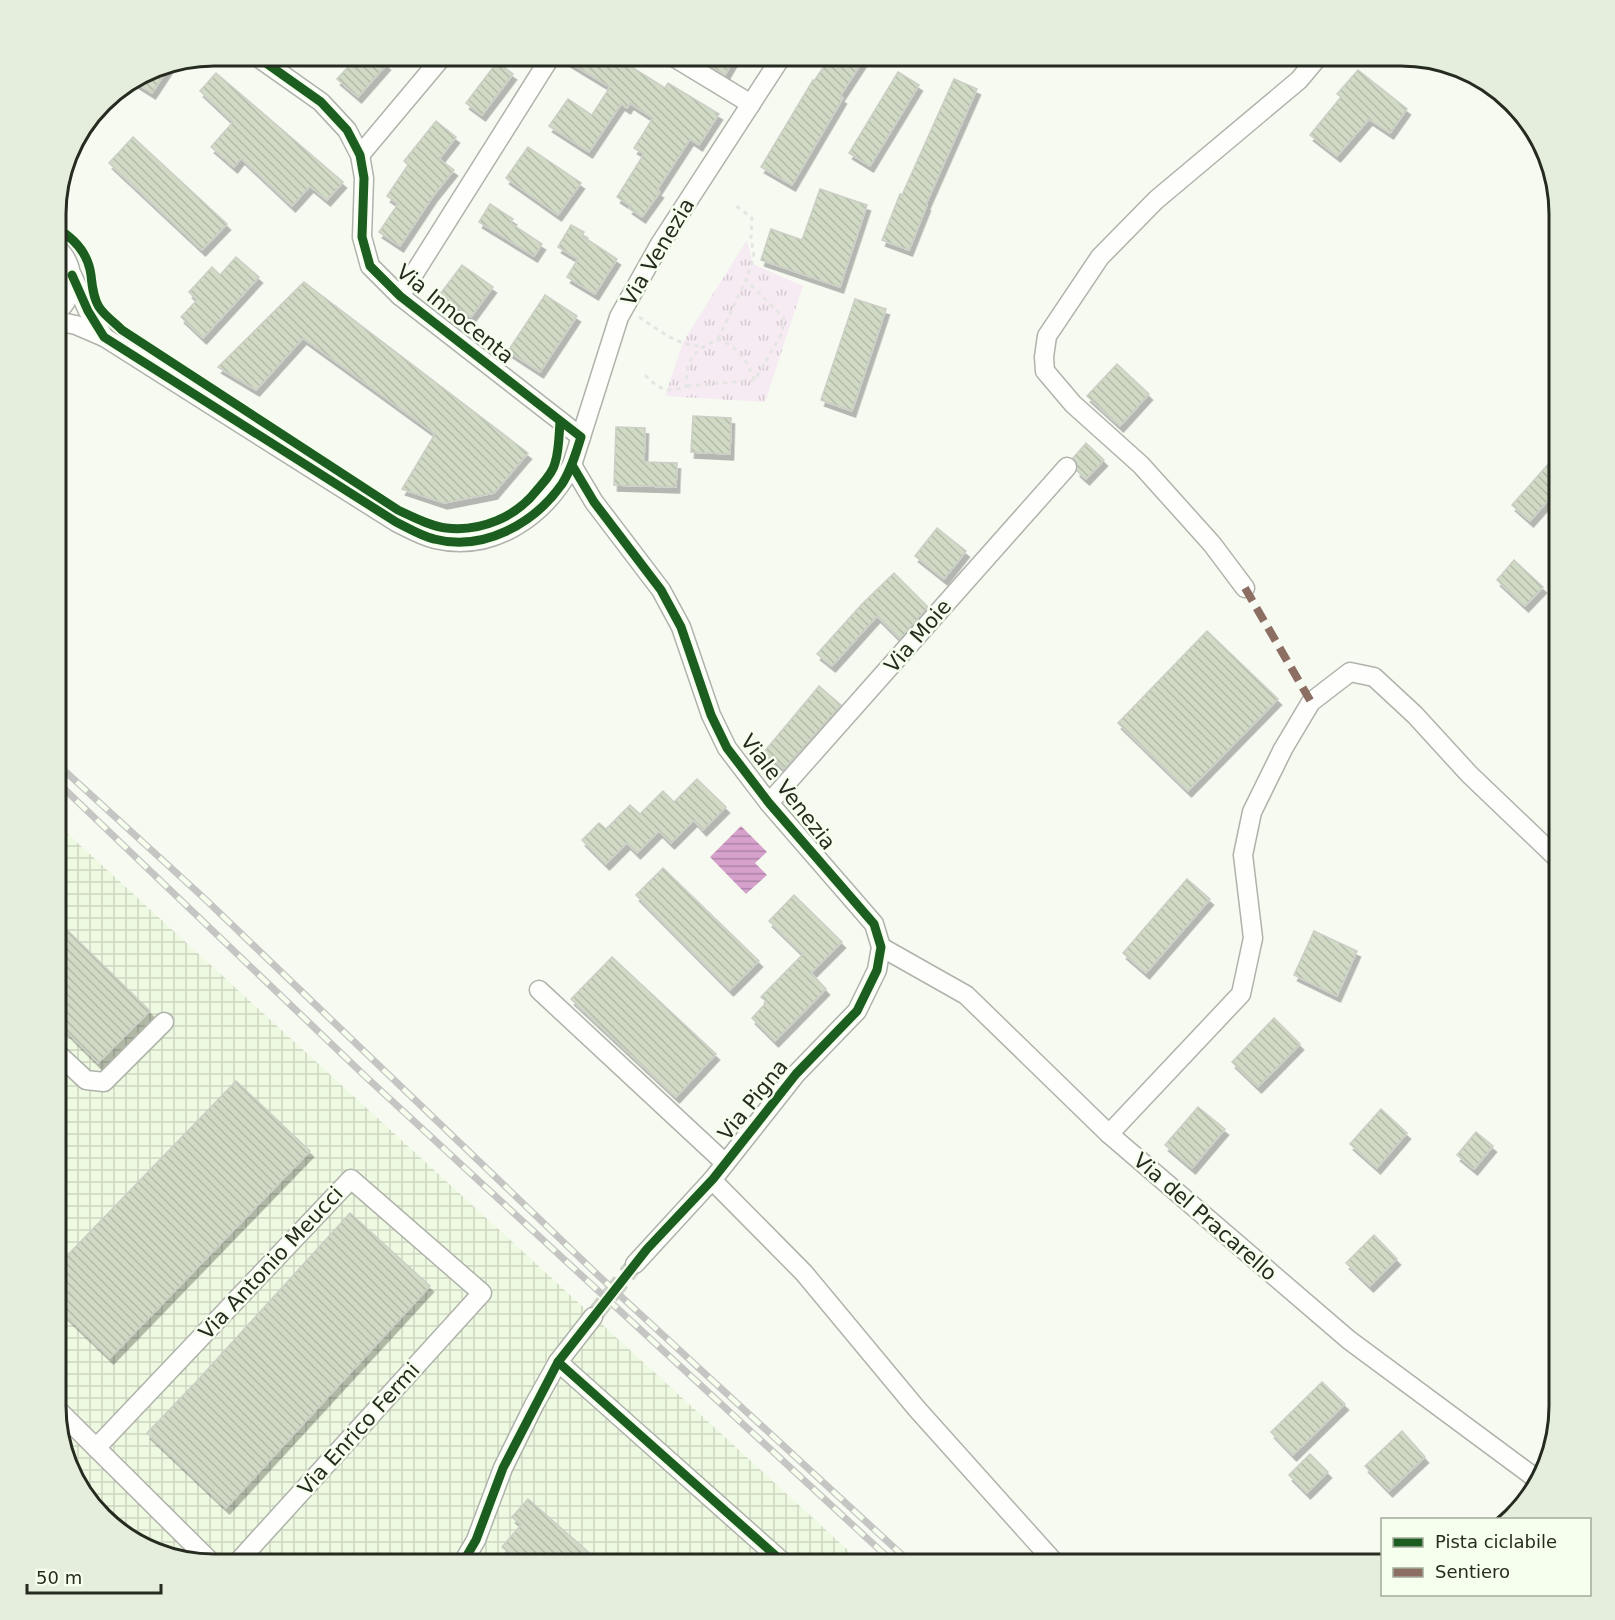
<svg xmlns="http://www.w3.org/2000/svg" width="1615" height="1620" viewBox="0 0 1615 1620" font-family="'DejaVu Sans',sans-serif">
<defs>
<pattern id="industrial-grid" width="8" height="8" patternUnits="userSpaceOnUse" patternTransform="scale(1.5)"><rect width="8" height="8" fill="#eef9e1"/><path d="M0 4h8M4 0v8" fill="none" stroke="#ccd6c1"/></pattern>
<pattern id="park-tufts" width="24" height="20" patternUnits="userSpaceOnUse" patternTransform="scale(1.5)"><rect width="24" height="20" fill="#f7ebf3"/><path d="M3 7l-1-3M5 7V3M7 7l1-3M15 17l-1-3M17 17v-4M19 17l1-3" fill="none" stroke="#d4cad0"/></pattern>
<pattern id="water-rules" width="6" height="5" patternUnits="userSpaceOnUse" patternTransform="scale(1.5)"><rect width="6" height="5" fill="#d6a2cd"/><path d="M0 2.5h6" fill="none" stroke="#ad84a6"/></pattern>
<pattern id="building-back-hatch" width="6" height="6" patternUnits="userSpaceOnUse" patternTransform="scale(1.5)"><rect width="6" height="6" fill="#d1dac5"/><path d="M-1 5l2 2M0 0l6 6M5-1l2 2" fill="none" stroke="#b3bba9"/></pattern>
<filter id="shadow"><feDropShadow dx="3.5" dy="6" stdDeviation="0" flood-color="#0004"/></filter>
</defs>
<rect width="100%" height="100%" fill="#f6faf1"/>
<polygon fill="url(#industrial-grid)" points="56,823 863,1564 214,1564 153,1552 95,1511 67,1466 56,1406"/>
<polygon fill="url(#park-tufts)" points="747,240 753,264 803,286 765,402 665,396 683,342"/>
<polygon fill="url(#water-rules)" points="741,826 767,852 755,863 767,875 746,894 710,857"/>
<g fill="url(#building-back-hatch)" stroke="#cbcfc6" stroke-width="1.5" filter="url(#shadow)">
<polygon points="358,56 378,56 387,64 358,97 337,79"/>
<polygon points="559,56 614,56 665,88 668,83 719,114 699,145 690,139 657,190 660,192 642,217 629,208 631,206 617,197 644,154 634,148 653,118 630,103 627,108 621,104 589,152 549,126 568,99 592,115 610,87"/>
<polygon points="693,56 736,56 725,75"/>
<polygon points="831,56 866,56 840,96 843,98 792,185 761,167 813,80 814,81"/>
<polygon points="497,62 513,74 482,115 466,103"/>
<polygon points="171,64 152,93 133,81 154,67"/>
<polygon points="1358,70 1407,109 1390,133 1369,119 1337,156 1310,135 1341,97 1337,94"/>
<polygon points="898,72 919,85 870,166 849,153"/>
<polygon points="216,73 343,182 327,200 310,186 292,206 241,158 234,167 211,147 233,122 200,91"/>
<polygon points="954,79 977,89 926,204 927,205 909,250 882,240 900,194 902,195"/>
<polygon points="436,121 456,137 439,159 454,170 433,196 400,246 379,232 398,204 387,196 408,165 404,161"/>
<polygon points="133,137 227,224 202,250 109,163"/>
<polygon points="528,147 581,183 558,215 506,178"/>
<polygon points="820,189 867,205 840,287 761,260 771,229 802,240"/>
<polygon points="490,204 513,219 510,223 542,244 534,256 479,222"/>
<polygon points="571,225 584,232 582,236 617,259 595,294 567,277 578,259 558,247"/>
<polygon points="236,257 259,277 203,338 181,317 197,300 189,292 212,267 220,275"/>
<polygon points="462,265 493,287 471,317 440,294"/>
<polygon points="304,282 528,453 494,493 444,503 402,489 435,434 303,338 256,390 218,367"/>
<polygon points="545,295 577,316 540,372 508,351"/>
<polygon points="855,299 886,309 852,411 821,400"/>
<polygon points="1117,364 1149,394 1120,426 1087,396"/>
<polygon points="693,416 731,418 730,454 691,452"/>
<polygon points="616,427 645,428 644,462 677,463 676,487 614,485"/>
<polygon points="1086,443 1104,460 1086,479 1077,471 1077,463 1073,458"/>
<polygon points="1559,452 1559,488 1530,521 1512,505"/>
<polygon points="937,528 966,551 944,579 915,556"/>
<polygon points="1514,560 1543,587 1525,606 1497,580"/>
<polygon points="894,573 928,607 900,639 877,616 832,666 817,654 862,604"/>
<polygon points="1207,631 1278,699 1188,791 1118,723"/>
<polygon points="819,686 841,705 784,769 764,752"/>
<polygon points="697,779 726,807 703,830 694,820 671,843 659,831 637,853 627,843 606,864 582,840 599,823 606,829 630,805 640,814 663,791 674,802"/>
<polygon points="663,868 759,961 730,990 636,895"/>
<polygon points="1187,879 1210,899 1146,973 1123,953"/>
<polygon points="794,895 842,942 811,973 826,989 775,1041 752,1018 767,1002 761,997 803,954 769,921"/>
<polygon points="56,919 150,1011 98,1063 56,1021"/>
<polygon points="1314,931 1357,951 1337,996 1294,975"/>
<polygon points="612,957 716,1054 676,1097 571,999"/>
<polygon points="1274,1018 1300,1044 1258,1087 1232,1062"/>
<polygon points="236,1081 310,1151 110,1358 56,1306 56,1267"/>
<polygon points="1198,1107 1225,1129 1192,1168 1165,1145"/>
<polygon points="1381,1109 1407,1133 1377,1168 1350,1144"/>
<polygon points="1476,1132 1493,1146 1474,1169 1457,1155"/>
<polygon points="350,1213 430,1286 226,1508 147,1433 197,1381"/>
<polygon points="1374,1235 1397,1259 1370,1286 1346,1263"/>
<polygon points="1322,1382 1345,1404 1293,1455 1271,1432"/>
<polygon points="1402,1431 1425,1457 1389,1491 1365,1466"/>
<polygon points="1310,1454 1328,1472 1307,1493 1289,1475"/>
<polygon points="528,1499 602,1564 522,1564 502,1547 521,1525 512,1517"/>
</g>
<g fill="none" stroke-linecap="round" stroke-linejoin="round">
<polyline stroke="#ccd1c7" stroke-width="18" stroke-dasharray="18 9" stroke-linecap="butt" points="593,1317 635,1264"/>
<g stroke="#afb3aa" stroke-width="21">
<g id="minor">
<polyline points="256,56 321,102 347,130 360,155 364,178 362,237 370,266 400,296 581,437"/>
<polyline points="672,56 751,104"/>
<polyline points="360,155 443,56"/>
<polyline points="72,275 88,311 104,337"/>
<polyline points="400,296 548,61"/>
<path d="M56 313C77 295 76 265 56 247"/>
<path d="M56 321 76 325 104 337 396 522C408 528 422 536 435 539 494 553 546 515 572 465L619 317 660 244 782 56"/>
<polyline points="572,465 594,502 661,590 681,627 711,715 727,748 769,803 874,924 881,947 877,970 857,1011 796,1074 713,1179 635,1264"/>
<polyline points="1245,588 1212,544 1141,465 1073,404 1045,371 1044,357 1047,336 1100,257 1156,200 1299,80 1319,56"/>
<polyline points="769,803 1067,467"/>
<polyline points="881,947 966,995 1109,1134 1349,1340 1538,1480"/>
<polyline points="539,990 725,1163"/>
<polyline points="56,1052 86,1080 104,1082 164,1022"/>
<polyline points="1109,1134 1241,994 1253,938 1243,855 1252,812 1283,749 1311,702 1350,672 1374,677 1415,715 1469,774 1559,860"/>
<polyline points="712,1180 804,1273 917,1409 1056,1564"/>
<polyline points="558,1362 785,1564"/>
<polyline points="56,1408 213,1564"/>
<polyline points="96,1448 351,1179 482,1293 236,1564"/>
<polyline points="462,1564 476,1540 503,1468 534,1405 558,1362 593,1317"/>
</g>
</g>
<g stroke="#e5e6e3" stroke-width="3" stroke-dasharray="4.5 4.5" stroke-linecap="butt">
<path d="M639 317C659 330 677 346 702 346"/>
<polyline points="718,339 746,280 754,257 751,237 752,218 735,205"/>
<path d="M645 375C660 390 667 394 687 386 685 358 695 350 718 339 740 348 745 359 755 380"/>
<polyline points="687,386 755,380 782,333 784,318 746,280"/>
</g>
<use href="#minor" stroke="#fefefd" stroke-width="18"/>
<g stroke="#c5c5c3" stroke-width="7">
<g id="rail">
<polyline points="56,763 205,899 601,1278 912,1564"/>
<polyline points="56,781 366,1077 895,1564"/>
</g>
</g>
<use href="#rail" stroke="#f6feed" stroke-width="4.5" stroke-dasharray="14" stroke-linecap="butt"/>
<polyline stroke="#8d6e63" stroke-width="8" stroke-dasharray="15 8" stroke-linecap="butt" points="1245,588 1311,702"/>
<g stroke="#f6feed" stroke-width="13">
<g id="cycleway">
<path d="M56 228C74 238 88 253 91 275 92 285 93 297 99 307 104 315 115 323 122 330L398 510C413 517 430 526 446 528 481 532 516 517 537 490 543 483 553 473 555 463 559 451 559 435 560 422"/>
<path d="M72 275 88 311 104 337 396 522C408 528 421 536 434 539 483 552 534 524 562 484 571 470 576 453 581 437L400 296 370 266 362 237 364 178 360 155 347 130 321 102 256 56"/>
<polyline points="558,1362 785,1564"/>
<polyline points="462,1564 476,1540 503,1468 558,1362 647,1249 713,1179 796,1074 857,1011 877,970 881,947 874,924 769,803 727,748 711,715 681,627 661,590 594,502 572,465"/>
</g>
</g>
<use href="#cycleway" stroke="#1b5e20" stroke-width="9"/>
</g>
<g text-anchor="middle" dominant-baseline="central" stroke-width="5" stroke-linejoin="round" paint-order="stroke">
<g font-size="21" fill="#262b20" stroke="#f6feed">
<text transform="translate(658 252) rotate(-59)">Via Venezia</text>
<text transform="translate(455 314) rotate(39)">Via Innocenta</text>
<text transform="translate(918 636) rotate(-49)">Via Moie</text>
<text transform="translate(788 792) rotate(52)">Viale Venezia</text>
<text transform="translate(753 1100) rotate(-51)">Via Pigna</text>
<text transform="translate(1205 1217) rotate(41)">Via del Pracarello</text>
<text transform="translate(271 1263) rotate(-47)">Via Antonio Meucci</text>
<text transform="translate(359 1429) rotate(-48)">Via Enrico Fermi</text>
</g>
</g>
<path d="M0 0H1615V1620H0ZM214 66H1401A148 148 0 0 1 1549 214V1406A148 148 0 0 1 1401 1554H214A148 148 0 0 1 66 1406V214A148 148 0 0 1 214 66Z" fill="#e5eddd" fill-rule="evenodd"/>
<path fill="none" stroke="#262b20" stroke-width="3" d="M214 66H1401A148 148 0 0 1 1549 214V1406A148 148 0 0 1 1401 1554H214A148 148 0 0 1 66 1406V214A148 148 0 0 1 214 66Z"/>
<rect x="1381" y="1518" width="210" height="78" fill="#f6feed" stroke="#a3aa9b" stroke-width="1.5"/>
<rect x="1393" y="1538" width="30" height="9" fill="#1b5e20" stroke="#a3aa9b" stroke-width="1.5"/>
<text x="1435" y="1548" font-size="18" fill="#262b20">Pista ciclabile</text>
<rect x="1393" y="1568" width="30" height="9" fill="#8d6e63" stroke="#a3aa9b" stroke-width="1.5"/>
<text x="1435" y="1578" font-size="18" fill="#262b20">Sentiero</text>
<path d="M27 1584v9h134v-9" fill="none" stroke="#262b20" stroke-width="3"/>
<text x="36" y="1584" font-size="18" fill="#262b20" stroke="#f6feed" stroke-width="4.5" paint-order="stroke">50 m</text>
</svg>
